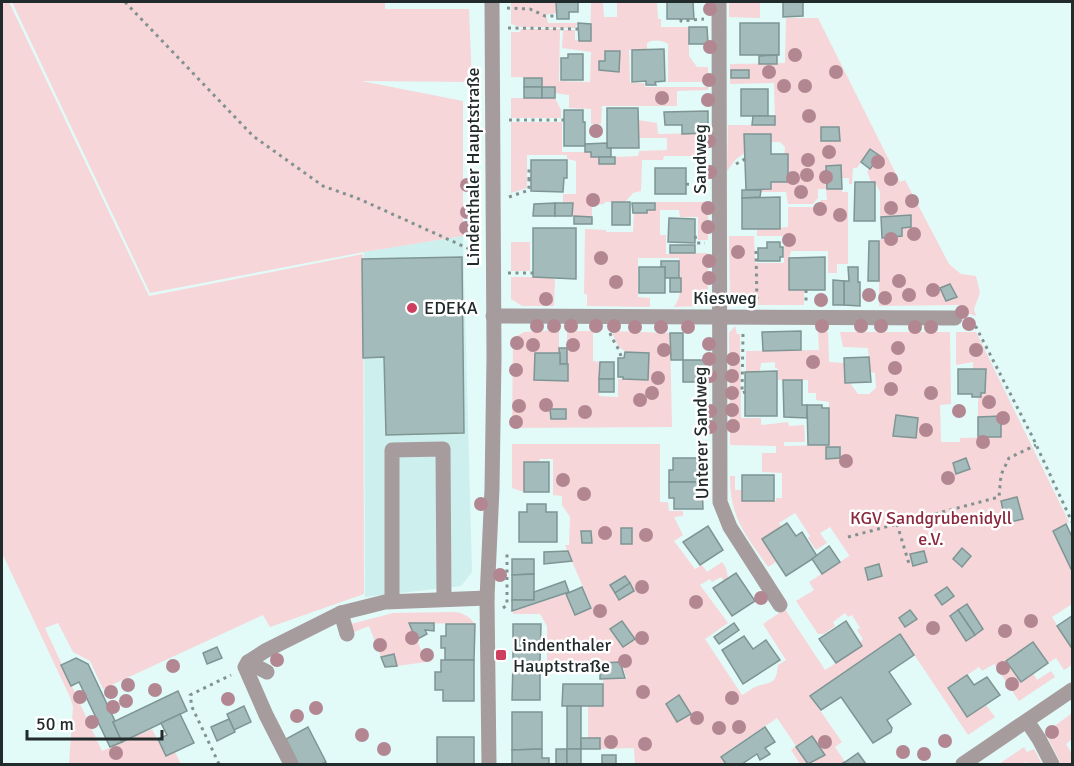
<svg xmlns="http://www.w3.org/2000/svg" width="1074" height="766" viewBox="0 0 1074 766" font-family="Signika,sans-serif">
<rect width="100%" height="100%" fill="#e2fbf9"/>
<polygon fill="#cdefed" points="463,236 472,572 461,586 365,597 364,252"/>
<g fill="#f6d6d8" fill-rule="evenodd">
<polygon points="2,2 9,2 149,296 363,254 364,594 270,627 263,615 103,689 90,661 73,652 58,623 45,628 102,751 152,729 166,756 175,752 181,764 69,764 73,707 70,697 2,553"/>
<polygon points="12,2 385,2 385,9 469,9 472,82 361,81 463,101 463,236 364,252 150,293"/>
<polygon points="511,2 556,2 556,13 546,15 548,23 578,23 575,28 521,27 511,24"/>
<path d="M644 2H657L658 19H661V27H689V56L697 67H708V82H668V44C662 40 653 39 647 43V50H629L630 83H644L645 87H708V90L677 91V106H602L601 124H591V109L569 108V95L555 93 542 87V78L511 77V32H520L521 29H560L559 81 590 82 591 52 562 48 563 30H575V40L590 41 591 3H603L604 17H617V3Z"/>
<polygon points="729,2 777,2 777,3 760,3 760,18 729,17"/>
<path d="M786 18H818L900 182 905 180 949 264 961 274 976 276 980 293 974 309 976 316 964 312 960 305 879 306V241L882 238 902 236V228L911 227V216L880 217V192L875 182H871L867 171 880 156 870 149 857 168H853L852 184H849V178H842L841 165 826 166 827 189H842V192H848V264H837V273H828V251H791L789 258V290H804V305H737L730 298 729 236H754L755 263H784V236H757V229L788 227V207H815L821 200H827L826 189H818V198L813 204H788L786 192H760L761 190 771 189C771 174 785 162 785 147L780 142H771L770 134H745V153L736 159 727 171 728 125H775L774 83 730 84V64L785 63Z"/>
<polygon points="511,98 555,98 561,110 561,118 511,118"/>
<polygon points="638,120 657,123 658,134 708,133 708,156 664,156 663,160 642,160 641,191 633,193 625,202 605,202 604,204 592,205 592,217 572,216 572,204 563,203 563,194 576,194 576,161 567,159 567,155 527,155 527,188 511,193 511,122 562,122 562,152 591,152 591,157 599,157 599,164 615,164 615,157 638,156 639,151 667,150 667,138 638,138"/>
<path d="M655 202H708V240H698V217H680L679 210H660V235H666V254L708 253V296L701 306 674 307C685 292 679 275 679 258H638V297L650 298V307L587 306V294H584L585 229 606 230V232H633L634 213H647V210H655Z"/>
<rect x="511" y="242" width="19" height="29"/>
<polygon points="511,277 552,277 552,279 555,279 554,306 522,306 511,299"/>
<path d="M735 326 737 334H740L741 418H761V425L788 422 789 426 804 425 805 442H784V446L829 445V402L816 400V393H808V380H778V369L775 368V362L761 363 760 371 746 372V351L819 350 818 332H828L829 362 844 363 845 383H850L858 394H869L876 388 875 373 870 372 868 348 843 347 840 332H950L951 404 940 405 941 442H960V438L1000 437V416L978 417V399L981 393H985L986 369H973V362L956 365V332H976L1069 522 1054 531 1072 571V604L1052 617 1072 649V665L1064 670 1056 658 1048 663 1033 643 1006 662 1021 682 1033 673 1037 680 1051 671 1055 677 1019 701 994 664 982 671 979 667 948 688 967 717 986 705 995 717 968 735 899 632 900 635 810 696 842 742 835 747 845 762 841 764H811L824 755 797 747 808 764H800L791 750 796 746 777 718 721 756 726 764H635L634 748 600 749V738H588V706H603V679L627 678 620 662H547V626L540 614H513V611L566 594 575 615 592 608 565 545H569L570 517 562 505V496L553 495V459H540L524 492 512 488V444H660V502H668L669 511H683V516L674 517 683 535 674 541 695 569 702 565 707 572 722 562 726 568 728 578 724 581 721 577 712 582 710 579 700 585 728 623 705 639 742 695C746 693 751 689 755 687 771 681 776 686 778 665L786 660 763 624 785 609 825 670 862 646 860 642 863 639 857 630 860 628 852 615 848 617 845 613 833 622 835 626 824 634H818L796 601 814 590 809 582 849 556 851 558 830 527 820 533 827 543 816 550 808 538 810 536 795 513 779 523 781 527 762 539 776 562 768 567C745 534 730 518 730 476H735V490H741V501H776V498H782V473L762 472V453H776V446L730 445 729 333ZM966 605 983 629 966 641 950 616Z"/>
<path d="M559 330V353H535L534 380 567 381V331H593V361L600 362 599 396 618 397V379L648 380 649 353C627 351 620 357 612 331L670 333 672 427 512 428 513 338 524 332Z"/>
<path d="M451 612C462 612 468 615 475 624L410 623 426 662 397 666 394 655 381 657 369 626 354 632 351 624 393 613Z"/>
<polygon points="1072,713 1072,739 1066,744 1072,754 1072,764 1061,764 1046,734 1048,731"/>
<polygon points="1024,747 1027,752 1034,749 1042,764 1028,764 1026,762 1022,764 999,764"/>
</g>
<g fill="#a3bbba" stroke="#7e9594" stroke-width="1.5">
<polygon points="556,2 578,2 578,12 569,12 569,19 557,19"/>
<polygon points="667,2 693,2 694,19 667,19"/>
<polygon points="783,2 803,2 803,16 783,17"/>
<polygon points="578,23 591,24 591,41 579,41"/>
<rect x="740" y="23" width="39" height="32"/>
<polygon points="689,27 707,27 708,44 689,44"/>
<polygon points="664,49 665,81 655,82 656,85 646,85 646,81 632,82 632,50"/>
<polygon points="605,51 620,51 619,72 599,70 599,61 605,61"/>
<polygon points="568,54 583,54 583,80 561,80 561,58 568,58"/>
<polygon points="777,55 777,64 759,64 759,56"/>
<rect x="731" y="70" width="18" height="8"/>
<rect x="524" y="78" width="18" height="9"/>
<rect x="524" y="87" width="18" height="11"/>
<rect x="542" y="87" width="13" height="11"/>
<rect x="741" y="89" width="27" height="27"/>
<polygon points="607,108 638,108 639,148 607,148"/>
<polygon points="564,110 583,110 583,122 585,122 585,146 564,146"/>
<polygon points="708,111 708,133 682,134 682,125 665,125 664,112"/>
<polygon points="753,116 775,116 775,125 752,125"/>
<polygon points="821,127 839,127 840,141 821,141"/>
<polygon points="744,134 771,134 771,154 788,154 788,182 771,182 771,189 746,190"/>
<polygon points="607,143 607,148 611,148 611,157 591,157 591,152 585,152 585,144"/>
<polygon points="870,149 880,156 870,169 861,162"/>
<rect x="599" y="157" width="16" height="7"/>
<polygon points="531,160 567,160 567,178 564,178 563,192 531,191"/>
<polygon points="841,165 842,189 827,189 826,166"/>
<rect x="655" y="168" width="31" height="26"/>
<polygon points="855,182 875,182 875,221 854,221"/>
<polygon points="742,190 761,190 760,197 742,198"/>
<polygon points="780,197 780,229 742,229 742,198"/>
<rect x="612" y="202" width="18" height="23"/>
<polygon points="555,203 555,216 533,216 534,204"/>
<polygon points="555,203 573,203 572,216 555,216"/>
<polygon points="632,203 655,203 655,210 647,210 647,213 633,213"/>
<polygon points="911,215 911,227 902,228 902,236 882,238 881,217"/>
<polygon points="574,216 592,217 592,224 574,224"/>
<polygon points="669,218 695,219 695,243 668,242"/>
<polygon points="533,228 576,228 576,279 533,277"/>
<polygon points="869,241 879,241 879,281 868,281"/>
<polygon points="767,242 780,242 780,247 783,247 783,257 780,257 780,261 758,261 758,248 767,248"/>
<rect x="670" y="245" width="25" height="8"/>
<polygon points="462,257 464,433 386,435 384,357 363,358 362,259"/>
<polygon points="825,257 825,290 789,290 789,258"/>
<polygon points="661,261 679,261 679,278 665,278 665,267 661,267"/>
<rect x="639" y="267" width="26" height="26"/>
<polygon points="848,267 858,267 858,282 860,282 860,306 844,305 844,281 849,281"/>
<rect x="670" y="278" width="11" height="14"/>
<polygon points="833,280 844,281 844,305 833,305"/>
<polygon points="950,284 957,297 946,301 940,288"/>
<polygon points="801,331 801,350 763,351 762,332"/>
<polygon points="670,333 683,333 683,360 671,360"/>
<polygon points="559,348 567,348 567,364 560,364"/>
<polygon points="625,352 649,353 648,380 623,379 623,377 618,377 618,358 624,358"/>
<polygon points="535,353 560,353 560,364 568,364 568,381 534,380"/>
<polygon points="869,357 871,382 845,383 844,358"/>
<rect x="683" y="360" width="23" height="22"/>
<polygon points="600,362 614,362 614,379 599,379"/>
<polygon points="958,369 986,369 985,393 981,393 981,397 972,397 972,394 958,394"/>
<polygon points="777,371 777,416 745,416 745,372"/>
<rect x="599" y="379" width="15" height="13"/>
<polygon points="783,380 802,380 802,405 807,405 807,418 784,417"/>
<polygon points="807,405 822,405 822,408 829,408 829,445 808,445"/>
<polygon points="550,409 566,409 566,419 551,419"/>
<polygon points="896,415 918,418 916,438 893,436"/>
<polygon points="1001,416 1001,437 978,437 978,417"/>
<polygon points="826,447 840,447 840,458 826,459"/>
<polygon points="673,458 702,458 702,482 669,482 669,470 673,470"/>
<polygon points="966,458 970,469 956,474 953,463"/>
<rect x="524" y="462" width="25" height="30"/>
<rect x="742" y="475" width="32" height="26"/>
<polygon points="669,482 702,482 703,509 674,509 674,498 669,498"/>
<polygon points="1017,497 1023,519 1006,523 1001,501"/>
<polygon points="527,504 546,504 546,512 557,512 557,542 519,542 519,512 527,512"/>
<polygon points="787,523 796,536 802,532 817,556 786,576 762,539"/>
<polygon points="1066,524 1072,537 1072,571 1053,531"/>
<polygon points="708,526 723,550 700,565 683,542"/>
<rect x="621" y="528" width="11" height="16"/>
<polygon points="581,531 591,531 592,543 582,543"/>
<polygon points="829,546 840,562 822,574 812,559"/>
<polygon points="962,548 971,556 962,567 953,559"/>
<polygon points="568,551 572,561 544,564 544,552"/>
<polygon points="924,551 927,562 913,566 910,554"/>
<polygon points="512,559 534,559 534,574 512,575"/>
<polygon points="879,564 882,576 868,580 865,568"/>
<polygon points="736,573 755,601 732,616 713,588"/>
<polygon points="534,574 534,600 512,600 512,575"/>
<polygon points="625,576 630,583 615,593 610,585"/>
<polygon points="565,581 569,592 512,611 512,600 534,600 534,592"/>
<polygon points="630,583 634,591 619,600 615,593"/>
<polygon points="582,587 591,608 575,615 566,594"/>
<polygon points="947,587 954,596 942,605 935,595"/>
<polygon points="967,604 983,629 975,635 958,610"/>
<polygon points="910,610 917,619 905,627 899,618"/>
<polygon points="958,610 975,635 966,641 950,616"/>
<polygon points="1072,616 1072,646 1071,647 1057,626"/>
<polygon points="622,621 635,639 623,647 610,629"/>
<polygon points="846,621 862,646 836,663 819,639"/>
<polygon points="409,623 434,623 434,631 425,630 427,634 416,640"/>
<polygon points="734,623 739,630 719,644 714,637"/>
<polygon points="446,624 475,624 474,660 445,660 445,648 441,648 441,636 446,636"/>
<polygon points="513,624 541,624 540,662 513,662"/>
<polygon points="900,634 914,655 889,672 911,704 887,720 892,728 891,732 873,743 841,697 821,710 810,696"/>
<polygon points="744,636 753,649 766,640 780,660 743,684 722,650"/>
<polygon points="1033,642 1048,663 1021,682 1006,661"/>
<polygon points="217,647 222,658 207,664 203,653"/>
<polygon points="394,654 397,666 385,667 381,657"/>
<polygon points="76,658 88,664 115,721 113,722 122,742 110,747 79,682 71,686 61,665"/>
<polygon points="441,660 474,660 474,701 443,701 443,690 435,690 435,672 441,672"/>
<polygon points="513,662 540,662 540,700 512,700"/>
<polygon points="620,662 625,678 600,679 600,663"/>
<polygon points="967,675 974,685 987,677 1000,695 967,717 948,688"/>
<polygon points="563,684 603,684 603,706 562,706"/>
<polygon points="178,691 187,711 122,742 113,722"/>
<polygon points="679,695 691,714 677,722 666,704"/>
<polygon points="244,706 251,722 234,730 227,714"/>
<rect x="567" y="706" width="14" height="43"/>
<polygon points="512,712 542,712 542,749 512,750"/>
<polygon points="180,714 194,743 166,756 158,739 167,735 161,723"/>
<polygon points="229,719 235,732 217,741 211,727"/>
<polygon points="308,727 326,762 321,764 298,764 286,739"/>
<polygon points="765,727 775,742 765,748 770,754 760,760 757,754 742,764 726,764 721,757"/>
<polygon points="812,736 825,755 808,764 796,747"/>
<rect x="437" y="737" width="37" height="27"/>
<rect x="581" y="738" width="19" height="11"/>
<polygon points="542,749 542,758 549,758 549,764 512,764 512,750"/>
<rect x="556" y="749" width="11" height="15"/>
<rect x="567" y="749" width="14" height="15"/>
<polygon points="858,753 866,764 841,764 845,762"/>
<rect x="602" y="755" width="14" height="9"/>
</g>
<g fill="none" stroke-linecap="round" stroke-linejoin="round">
<g stroke="#819291" stroke-width="3" stroke-dasharray="3 4.5" stroke-linecap="butt">
<polyline points="125,2 253,136 323,186 357,198 476,252"/>
<polyline points="507,8 530,9 545,16 557,16"/>
<polyline points="681,19 681,21 704,19"/>
<polyline points="508,28 578,29"/>
<polyline points="509,120 564,120"/>
<polyline points="736,164 745,159"/>
<polyline points="529,180 529,168 531,168"/>
<polyline points="686,184 702,186"/>
<polyline points="509,197 529,190 529,180 531,180"/>
<polyline points="695,236 697,243 705,243"/>
<polyline points="756,251 757,303"/>
<polyline points="508,273 533,273"/>
<polyline points="806,290 806,301"/>
<polyline points="969,322 976,327 1033,438 1072,522"/>
<path d="M610 333C613 342 621 350 621 358"/>
<polyline points="743,334 742,393 745,392"/>
<polyline points="897,524 910,567"/>
<polyline points="848,537 999,497 1001,475 1009,458 1036,445"/>
<polyline points="503,608 507,605 507,554"/>
<polyline points="219,764 192,707 190,695 231,675"/>
</g>
<g stroke="#a69c9d" stroke-width="15">
<polyline points="719,2 720,502 730,527 780,605"/>
<polyline points="493,316 955,318"/>
<polyline points="392,601 392,450 443,449 444,599"/>
<polyline points="341,613 347,634"/>
<polyline points="248,662 267,672"/>
<polyline points="1027,721 1039,739 1052,764"/>
<polyline points="291,764 266,715 245,667 248,662 265,651 341,613 385,602 487,598"/>
<polyline points="489,764 487,598 492,489 494,358 492,2"/>
<polyline points="963,764 1072,690"/>
</g>
</g>
<g fill="#b28792">
<circle cx="710" cy="9" r="7"/>
<circle cx="710" cy="47" r="7"/>
<circle cx="795" cy="55" r="7"/>
<circle cx="769" cy="72" r="7"/>
<circle cx="836" cy="72" r="7"/>
<circle cx="709" cy="80" r="7"/>
<circle cx="784" cy="86" r="7"/>
<circle cx="805" cy="86" r="7"/>
<circle cx="662" cy="98" r="7"/>
<circle cx="708" cy="100" r="7"/>
<circle cx="809" cy="116" r="7"/>
<circle cx="596" cy="131" r="7"/>
<circle cx="709" cy="141" r="7"/>
<circle cx="829" cy="152" r="7"/>
<circle cx="808" cy="160" r="7"/>
<circle cx="878" cy="162" r="7"/>
<circle cx="710" cy="172" r="7"/>
<circle cx="807" cy="175" r="7"/>
<circle cx="826" cy="177" r="7"/>
<circle cx="793" cy="178" r="7"/>
<circle cx="891" cy="179" r="7"/>
<circle cx="467" cy="185" r="7"/>
<circle cx="801" cy="192" r="7"/>
<circle cx="593" cy="200" r="7"/>
<circle cx="912" cy="201" r="7"/>
<circle cx="708" cy="208" r="7"/>
<circle cx="891" cy="208" r="7"/>
<circle cx="820" cy="209" r="7"/>
<circle cx="467" cy="212" r="7"/>
<circle cx="840" cy="215" r="7"/>
<circle cx="708" cy="227" r="7"/>
<circle cx="466" cy="228" r="7"/>
<circle cx="914" cy="234" r="7"/>
<circle cx="891" cy="239" r="7"/>
<circle cx="789" cy="240" r="7"/>
<circle cx="738" cy="252" r="7"/>
<circle cx="601" cy="258" r="7"/>
<circle cx="709" cy="261" r="7"/>
<circle cx="709" cy="278" r="7"/>
<circle cx="899" cy="281" r="7"/>
<circle cx="616" cy="282" r="7"/>
<circle cx="933" cy="290" r="7"/>
<circle cx="869" cy="295" r="7"/>
<circle cx="909" cy="295" r="7"/>
<circle cx="885" cy="298" r="7"/>
<circle cx="546" cy="299" r="7"/>
<circle cx="821" cy="300" r="7"/>
<circle cx="962" cy="312" r="7"/>
<circle cx="969" cy="324" r="7"/>
<circle cx="537" cy="326" r="7"/>
<circle cx="554" cy="326" r="7"/>
<circle cx="571" cy="326" r="7"/>
<circle cx="596" cy="326" r="7"/>
<circle cx="614" cy="326" r="7"/>
<circle cx="822" cy="326" r="7"/>
<circle cx="861" cy="326" r="7"/>
<circle cx="881" cy="326" r="7"/>
<circle cx="635" cy="327" r="7"/>
<circle cx="661" cy="327" r="7"/>
<circle cx="688" cy="327" r="7"/>
<circle cx="915" cy="327" r="7"/>
<circle cx="931" cy="327" r="7"/>
<circle cx="517" cy="343" r="7"/>
<circle cx="709" cy="344" r="7"/>
<circle cx="533" cy="345" r="7"/>
<circle cx="573" cy="345" r="7"/>
<circle cx="898" cy="348" r="7"/>
<circle cx="664" cy="350" r="7"/>
<circle cx="976" cy="350" r="7"/>
<circle cx="709" cy="359" r="7"/>
<circle cx="733" cy="359" r="7"/>
<circle cx="813" cy="362" r="7"/>
<circle cx="895" cy="368" r="7"/>
<circle cx="516" cy="370" r="7"/>
<circle cx="710" cy="376" r="7"/>
<circle cx="732" cy="376" r="7"/>
<circle cx="658" cy="378" r="7"/>
<circle cx="891" cy="389" r="7"/>
<circle cx="652" cy="393" r="7"/>
<circle cx="732" cy="393" r="7"/>
<circle cx="931" cy="393" r="7"/>
<circle cx="640" cy="400" r="7"/>
<circle cx="989" cy="402" r="7"/>
<circle cx="546" cy="405" r="7"/>
<circle cx="519" cy="406" r="7"/>
<circle cx="732" cy="410" r="7"/>
<circle cx="710" cy="411" r="7"/>
<circle cx="959" cy="411" r="7"/>
<circle cx="585" cy="412" r="7"/>
<circle cx="1003" cy="418" r="7"/>
<circle cx="516" cy="422" r="7"/>
<circle cx="733" cy="426" r="7"/>
<circle cx="710" cy="427" r="7"/>
<circle cx="926" cy="430" r="7"/>
<circle cx="983" cy="442" r="7"/>
<circle cx="846" cy="461" r="7"/>
<circle cx="948" cy="478" r="7"/>
<circle cx="563" cy="480" r="7"/>
<circle cx="584" cy="494" r="7"/>
<circle cx="481" cy="504" r="7"/>
<circle cx="605" cy="533" r="7"/>
<circle cx="646" cy="535" r="7"/>
<circle cx="500" cy="575" r="7"/>
<circle cx="642" cy="587" r="7"/>
<circle cx="761" cy="598" r="7"/>
<circle cx="696" cy="602" r="7"/>
<circle cx="600" cy="611" r="7"/>
<circle cx="1031" cy="621" r="7"/>
<circle cx="933" cy="628" r="7"/>
<circle cx="1005" cy="631" r="7"/>
<circle cx="412" cy="638" r="7"/>
<circle cx="642" cy="638" r="7"/>
<circle cx="380" cy="645" r="7"/>
<circle cx="427" cy="655" r="7"/>
<circle cx="277" cy="660" r="7"/>
<circle cx="625" cy="661" r="7"/>
<circle cx="173" cy="666" r="7"/>
<circle cx="1003" cy="668" r="7"/>
<circle cx="1012" cy="684" r="7"/>
<circle cx="128" cy="685" r="7"/>
<circle cx="155" cy="690" r="7"/>
<circle cx="111" cy="692" r="7"/>
<circle cx="643" cy="692" r="7"/>
<circle cx="80" cy="697" r="7"/>
<circle cx="732" cy="698" r="7"/>
<circle cx="228" cy="699" r="7"/>
<circle cx="126" cy="701" r="7"/>
<circle cx="113" cy="707" r="7"/>
<circle cx="316" cy="708" r="7"/>
<circle cx="297" cy="716" r="7"/>
<circle cx="697" cy="718" r="7"/>
<circle cx="92" cy="722" r="7"/>
<circle cx="739" cy="727" r="7"/>
<circle cx="719" cy="728" r="7"/>
<circle cx="1052" cy="732" r="7"/>
<circle cx="362" cy="735" r="7"/>
<circle cx="945" cy="741" r="7"/>
<circle cx="611" cy="742" r="7"/>
<circle cx="825" cy="742" r="7"/>
<circle cx="645" cy="744" r="7"/>
<circle cx="384" cy="749" r="7"/>
<circle cx="903" cy="752" r="7"/>
<circle cx="116" cy="753" r="7"/>
<circle cx="924" cy="754" r="7"/>
</g>
<g fill="#ce3e5e" stroke="#fff" stroke-width="2">
<circle cx="412" cy="308" r="6"/>
<rect x="495" y="649" width="12" height="12" rx="3"/>
</g>
<g text-anchor="middle" dominant-baseline="central" stroke-width="5" stroke-linejoin="round" paint-order="stroke">
<g font-size="18" fill="#222b2b" stroke="#fff">
<text transform="translate(700 159) rotate(-90)">Sandweg</text>
<text transform="translate(473 167) rotate(-90)">Lindenthaler Hauptstraße</text>
<text x="725" y="298">Kiesweg</text>
<text transform="translate(701 433) rotate(-91)">Unterer Sandweg</text>
</g>
<g font-size="18" fill="#222b2b" stroke="#fff" text-anchor="start">
<text x="424" y="308">EDEKA</text>
<text x="513" y="645">Lindenthaler<tspan x="513" dy="21">Hauptstraße</tspan></text>
</g>
<g font-size="18" fill="#8b283e" stroke="#fff">
<text x="931" y="518">KGV Sandgrubenidyll<tspan x="931" dy="21">e.V.</tspan></text>
</g>
</g>
<rect width="1074" height="766" fill="none" stroke="#222b2b" stroke-width="6"/>
<path d="M27 730v9h135v-9" fill="none" stroke="#222b2b" stroke-width="3"/>
<text x="36" y="730" font-size="18" fill="#222b2b" stroke="#ffffff" stroke-width="4.5" paint-order="stroke">50 m</text>
</svg>
